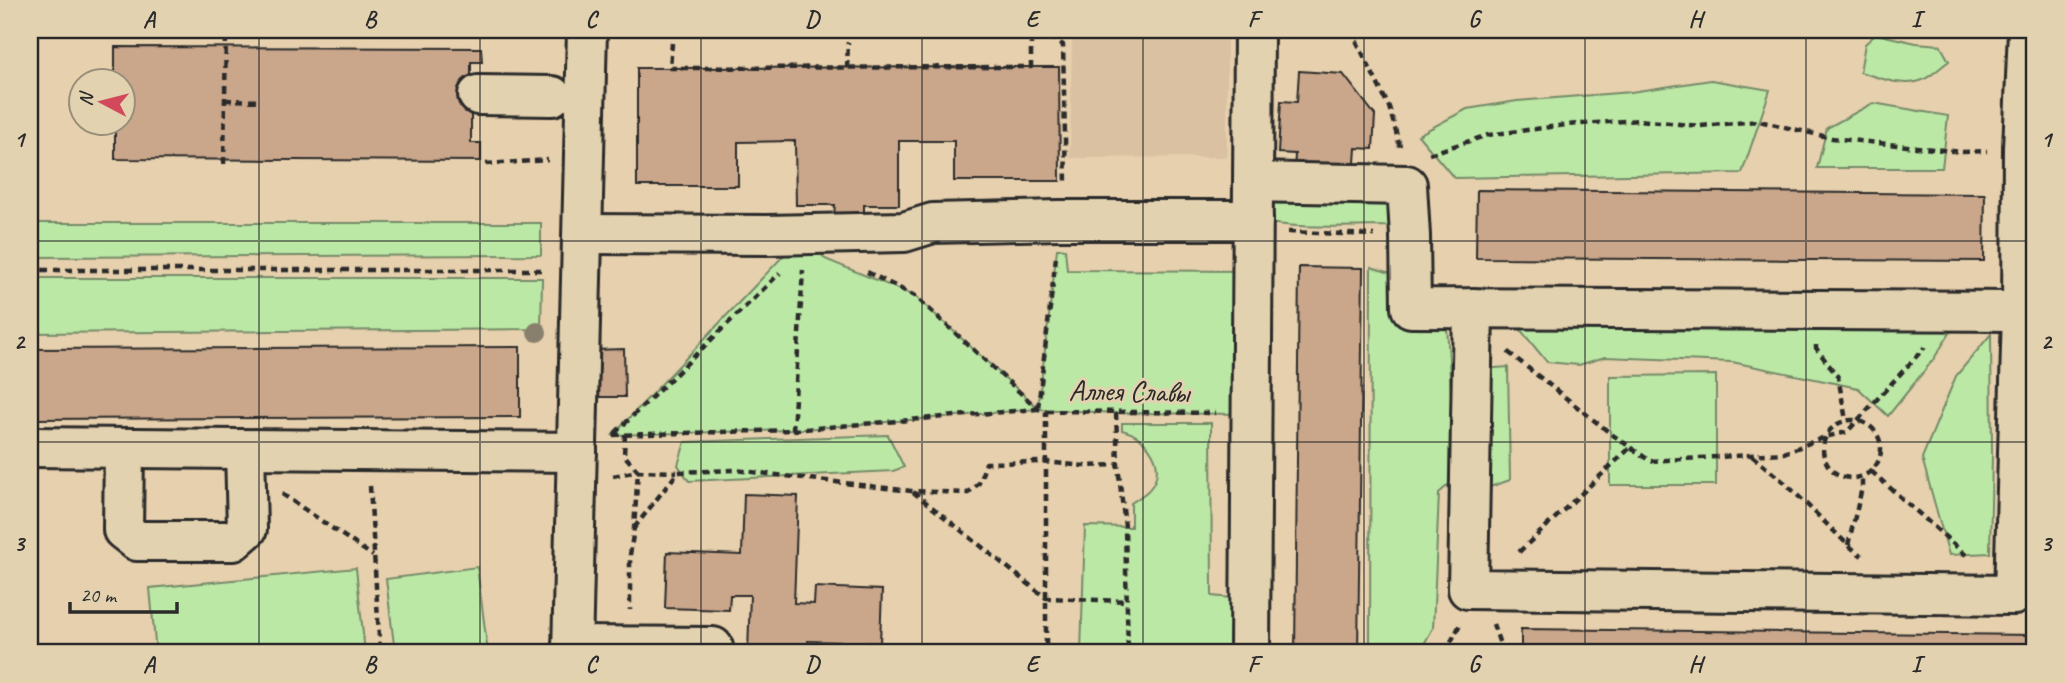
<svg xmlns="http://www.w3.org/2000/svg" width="2065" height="683" viewBox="0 0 2065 683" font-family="Caveat,sans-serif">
<rect width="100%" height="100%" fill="#e7d0ad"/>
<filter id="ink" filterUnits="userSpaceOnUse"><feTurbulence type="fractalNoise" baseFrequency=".0143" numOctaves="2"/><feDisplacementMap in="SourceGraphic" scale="14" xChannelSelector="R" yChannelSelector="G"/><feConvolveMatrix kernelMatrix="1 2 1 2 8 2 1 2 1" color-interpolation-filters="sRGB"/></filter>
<g filter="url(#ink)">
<polygon fill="#dac1a1" points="1227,37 1227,157 1070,158 1072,39"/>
<g fill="#bce8a6" stroke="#748a68" stroke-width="2">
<path d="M1876 34 1916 43 1940 45 1949 61C1939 68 1928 80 1916 82 1898 86 1877 77 1860 72L1865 44Z"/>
<polygon points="1711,80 1770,90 1742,173 1454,178 1418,135 1467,109 1517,101 1631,92"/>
<polygon points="1873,103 1948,116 1942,168 1817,168 1827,128"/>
<path d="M1400 193 1402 226C1357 226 1311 229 1267 223V205L1276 196Z"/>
<polygon points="30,223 541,223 541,255 30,257"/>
<polygon points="805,233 825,259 915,296 1038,408 1057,249 1065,249 1067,270 1253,271 1251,414 1116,413 1038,409 793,430 613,435"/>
<polygon points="1371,267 1400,276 1447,326 1456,478 1439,493 1433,628 1419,653 1370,653"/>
<polygon points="30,278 542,278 541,329 30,333"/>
<polygon points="1957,322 1933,360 1888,416 1858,388 1732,362 1605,357 1579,365 1547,362 1519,328"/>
<polygon points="1991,334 1992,454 1990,553 1949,555 1922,458 1956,376"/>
<polygon points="1508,367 1510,480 1484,489 1483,369"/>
<polygon points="1716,375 1716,485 1610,485 1610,376"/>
<path d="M1122 423H1211L1212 596 1231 598 1229 653H1081L1085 526 1131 527V503C1140 497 1151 491 1155 480 1163 458 1143 435 1122 430Z"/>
<polygon points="888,435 904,467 893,471 689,481 678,465 685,442"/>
<polygon points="477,567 488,653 395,653 386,579"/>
<polygon points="356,568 365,653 156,653 150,588"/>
</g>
<g fill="#caa78b" stroke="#2b2b2b" stroke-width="2">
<polygon points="115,47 481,48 482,62 471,62 471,143 481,143 481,161 115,159 115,122 122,122 122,80 115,80"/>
<polygon points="1059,67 1060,181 954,181 954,141 899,141 899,205 864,205 864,216 834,216 835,205 796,205 795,141 738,142 738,186 637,186 637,68"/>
<polygon points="1299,71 1343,74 1375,115 1373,149 1356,148 1354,177 1294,173 1295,154 1278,153 1281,101 1297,102"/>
<polygon points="1477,190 1985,194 1984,261 1476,258"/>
<polygon points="1299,267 1363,268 1358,653 1295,653"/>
<polygon points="520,347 520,417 30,419 30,349"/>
<polygon points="624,349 625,397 594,397 593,350"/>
<polygon points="744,494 798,496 794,603 814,604 815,587 882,590 880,643 808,641 808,653 748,653 750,595 730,595 729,610 665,608 667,552 742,555"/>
<polygon points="1521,629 2034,635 2034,653 1521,653"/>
</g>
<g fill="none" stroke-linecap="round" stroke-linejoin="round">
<g stroke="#2b2b2b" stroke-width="44">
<g id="minor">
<polyline points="478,95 552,96"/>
<polyline points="1253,182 1407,185 1410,236 1411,308 2022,311"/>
<polyline points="583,234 767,235 904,232 933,223 1059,220 1253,220"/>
<polyline points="1473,308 1468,589 2014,595 2022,311 2023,148 2028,30"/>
<polyline points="30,447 577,452"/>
<polyline points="124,449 123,530 137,541 233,541 247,529 245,450"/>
<polyline points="572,646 713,647"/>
<polyline points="572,653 587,30"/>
<polyline points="1250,653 1254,30"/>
</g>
</g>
<g stroke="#2b2b2b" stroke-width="4.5" stroke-dasharray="7 5" stroke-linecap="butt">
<polyline points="1040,30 1063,45 1066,184"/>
<polyline points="1351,30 1389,107 1401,150"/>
<polyline points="30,31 85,32"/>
<polyline points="113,35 185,30"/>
<polyline points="1053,37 1220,34"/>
<polyline points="672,43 670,68 1031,67 1031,43"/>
<polyline points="847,68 848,42"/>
<polyline points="225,100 261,101"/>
<polyline points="1429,154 1488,135 1566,125 1639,120 1700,126 1759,121 1832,138 1962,152 1987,151"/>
<polyline points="224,164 226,30"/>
<polyline points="486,164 548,160"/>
<polyline points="1288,232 1374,235"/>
<polyline points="30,270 543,270"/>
<polyline points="867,272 915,296 1038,409 1046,411 1046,653"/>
<polyline points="1816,345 1816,348 1838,377 1846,420"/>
<polyline points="1508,352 1610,433 1650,461 1784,453 1825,437 1847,432 1925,347"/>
<polyline points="1038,408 1056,257"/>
<polyline points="1046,411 1216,413"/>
<polyline points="1116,413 1118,465 1125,527 1128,653"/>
<circle cx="1852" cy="449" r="29"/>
<polyline points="793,430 803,270"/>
<polyline points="615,433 780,273"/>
<polyline points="625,434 624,455 638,471 634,528 630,555 630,610"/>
<polyline points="613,435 793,430 1037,409"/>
<polyline points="1752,456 1785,483 1848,545 1862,556"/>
<polyline points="1871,471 1967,556"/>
<polyline points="613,476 638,471 677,472"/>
<polyline points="370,486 380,653"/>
<polyline points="913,492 1046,598 1127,601"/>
<polyline points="282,494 373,556"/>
<polyline points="634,528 678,472 735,470 911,491 968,493 979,483 986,463 1045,462 1085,466 1118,465"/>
<polyline points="1848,545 1862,488 1862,477"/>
<polyline points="1519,552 1631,447"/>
<polyline points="1493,624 1503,653"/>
<polyline points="1445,653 1461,623"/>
</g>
<use href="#minor" stroke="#e3d2af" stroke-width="38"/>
</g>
<circle fill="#88806c" cx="537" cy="332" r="10"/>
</g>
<path fill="none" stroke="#2b2b2b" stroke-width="2" stroke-opacity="0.55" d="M259 30V653M480 30V653M701 30V653M922 30V653M1143 30V653M1364 30V653M1585 30V653M1806 30V653M30 241H2035M30 442H2035"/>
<g text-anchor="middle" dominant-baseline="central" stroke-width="6" stroke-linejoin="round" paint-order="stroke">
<g font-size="30" fill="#2b2b2b" stroke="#e3d2af">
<text transform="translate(1129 391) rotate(1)">Аллея Славы</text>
</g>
</g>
<rect width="2065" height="683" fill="none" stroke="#e3d2af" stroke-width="77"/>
<g transform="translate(102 102) rotate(277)"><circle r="33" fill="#e3d2af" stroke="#998f7a" stroke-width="2"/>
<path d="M0-5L12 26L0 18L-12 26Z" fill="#d1495b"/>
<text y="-10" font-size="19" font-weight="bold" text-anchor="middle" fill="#2b2b2b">N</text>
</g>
<path d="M70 602v10h107v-10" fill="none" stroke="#2b2b2b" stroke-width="3.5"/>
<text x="80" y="602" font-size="21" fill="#2b2b2b" stroke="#e3d2af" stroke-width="5" paint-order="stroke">20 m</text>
<rect x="38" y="38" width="1988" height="606" fill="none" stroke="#2b2b2b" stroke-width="2.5"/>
<g font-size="23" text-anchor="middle" font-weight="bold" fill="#2b2b2b">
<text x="149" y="27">A</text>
<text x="370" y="27">B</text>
<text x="591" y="27">C</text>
<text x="812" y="27">D</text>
<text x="1032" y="27">E</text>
<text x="1253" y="27">F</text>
<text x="1474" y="27">G</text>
<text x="1695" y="27">H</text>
<text x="1916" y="27">I</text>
<text x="19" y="147">1</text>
<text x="2046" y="147">1</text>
<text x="19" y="349">2</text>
<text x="2046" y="349">2</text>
<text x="19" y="551">3</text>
<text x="2046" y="551">3</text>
<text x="149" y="672">A</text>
<text x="370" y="672">B</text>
<text x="591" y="672">C</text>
<text x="812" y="672">D</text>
<text x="1032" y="672">E</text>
<text x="1253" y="672">F</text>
<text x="1474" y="672">G</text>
<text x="1695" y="672">H</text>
<text x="1916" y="672">I</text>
</g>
</svg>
